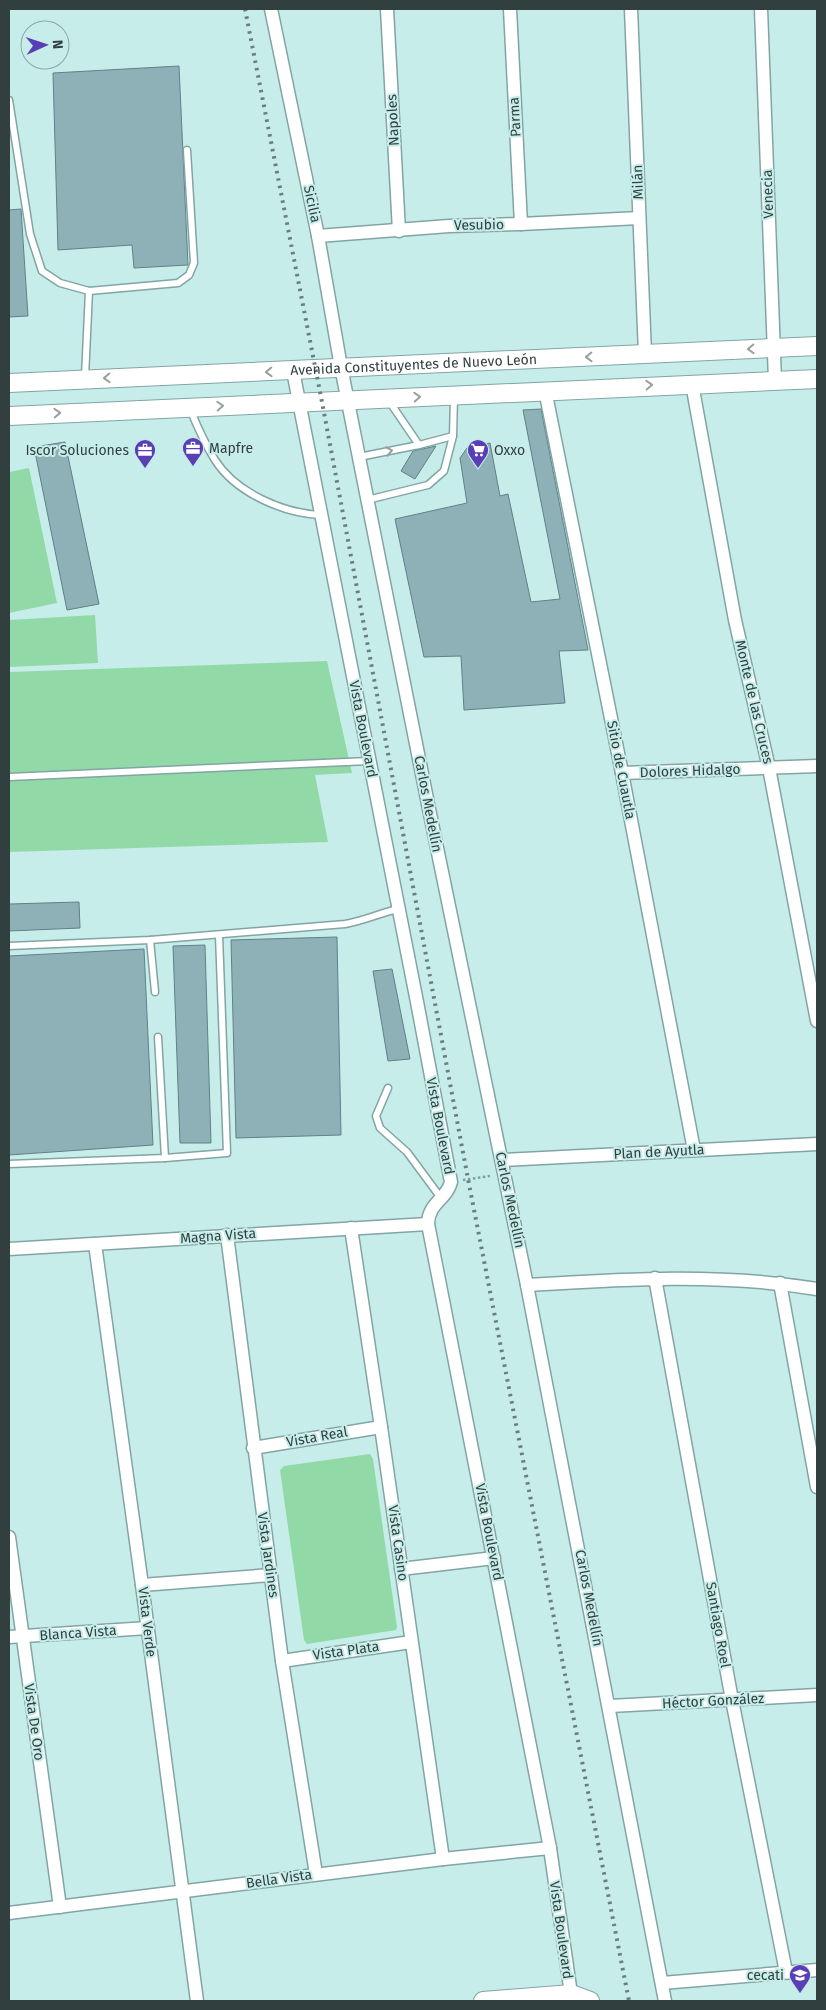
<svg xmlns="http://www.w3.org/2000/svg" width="826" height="2010" viewBox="0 0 826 2010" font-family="'Fira Sans',sans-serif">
<rect width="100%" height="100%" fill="#c7edea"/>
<g fill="#92d9a8">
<polygon points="29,468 57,603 9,613 9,472"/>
<polygon points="95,615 98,663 9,667 9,620"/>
<polygon points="327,661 352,773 315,775 328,842 9,852 9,672"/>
<polygon points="370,1454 373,1459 397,1627 396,1630 307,1644 304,1640 280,1470 284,1466"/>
</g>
<g fill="#8eb1b8" stroke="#5f8187">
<polygon points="179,66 188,265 134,268 132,245 58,250 53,73"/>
<polygon points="21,209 28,316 9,317 9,210"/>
<polygon points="541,409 588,650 559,651 565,703 464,710 461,656 424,657 395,519 467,503 460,458 467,448 490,443 500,496 508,494 531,602 560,599 523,410"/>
<polygon points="65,442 99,604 67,610 34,447"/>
<polygon points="436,446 415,479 401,471 413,451"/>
<polygon points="79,902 80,928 9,931 9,904"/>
<polygon points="337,937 341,1135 236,1138 231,940"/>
<polygon points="205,945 211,1143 180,1143 173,946"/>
<polygon points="144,949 153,1145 9,1155 9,956"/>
<polygon points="392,969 410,1059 388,1061 373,971"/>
</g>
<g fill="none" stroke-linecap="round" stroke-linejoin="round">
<g stroke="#82a5a3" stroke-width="9">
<g id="lane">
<polyline points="9,100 30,234 42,271 60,283 89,291 178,283 189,275 194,263 187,150"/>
<polyline points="85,377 89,291"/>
<polyline points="389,401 419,445"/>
<path d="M190 409C197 426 205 444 215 460 236 493 283 513 320 515"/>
<polyline points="359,457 419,445 453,436 454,397"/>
<polyline points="367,500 428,485 444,471 453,436"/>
<polyline points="9,777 369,761"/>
<polyline points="150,940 155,992"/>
<path d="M9 946 150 940 345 924C363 921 380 913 398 909"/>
<polyline points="158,1037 165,1158"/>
<polyline points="388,1088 376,1116 380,1128 407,1152 441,1198"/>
<polyline points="9,1164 165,1158 227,1153 219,935"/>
</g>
</g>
<g stroke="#82a5a3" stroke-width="15">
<g id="street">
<polyline points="271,9 318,236 341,367 429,809 527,1285 665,2001"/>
<polyline points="387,9 399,231"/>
<polyline points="510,9 521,224"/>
<polyline points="631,9 645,354"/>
<polyline points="761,9 775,380"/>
<polyline points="318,236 449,226 521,224 639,218"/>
<path d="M293 371 417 1002 451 1182C447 1199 428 1203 428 1224L550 1848 571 1994"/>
<polyline points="692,384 735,620 769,768 817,1021"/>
<polyline points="545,390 622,773 694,1150"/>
<polyline points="622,773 817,766"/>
<polyline points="502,1160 817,1144"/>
<polyline points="351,1228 381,1427 443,1859"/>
<polyline points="227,1235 282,1661 316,1874"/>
<polyline points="95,1244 142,1585 197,2001"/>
<polyline points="9,1249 428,1224"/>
<polyline points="655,1278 732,1700 786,1972"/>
<polyline points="780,1283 817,1487"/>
<path d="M527 1285C626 1279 720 1273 817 1289"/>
<polyline points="253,1448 381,1427"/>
<polyline points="9,1537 60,1907"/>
<polyline points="401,1569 494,1558"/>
<polyline points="142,1585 271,1575"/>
<polyline points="9,1637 148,1628"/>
<polyline points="282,1661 411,1642"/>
<polyline points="610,1706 817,1695"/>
<polyline points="9,1913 443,1859 550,1848"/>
<polyline points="662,1983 817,1970"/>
</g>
</g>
<g stroke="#82a5a3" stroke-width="20">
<g id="secondary">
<path id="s1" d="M9 383 817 346"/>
<polyline points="9,416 817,379"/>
<polyline points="483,2001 571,1994 590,2001"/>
</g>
</g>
<polyline stroke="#839f9d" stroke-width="2.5" stroke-dasharray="2.5 2.5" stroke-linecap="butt" points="463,1180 490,1176"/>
<use href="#lane" stroke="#fff" stroke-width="6"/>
<use href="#street" stroke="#fff" stroke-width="12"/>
<use href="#secondary" stroke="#fff" stroke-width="18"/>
<polyline stroke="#687f7e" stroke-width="4" stroke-dasharray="2.5 5" stroke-linecap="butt" points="245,9 322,402 468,1179 629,2001"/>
</g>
<defs><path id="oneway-chevron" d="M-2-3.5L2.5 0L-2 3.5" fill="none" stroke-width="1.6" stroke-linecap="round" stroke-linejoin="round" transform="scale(1.25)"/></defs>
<g stroke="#98a09f">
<use href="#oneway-chevron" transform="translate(751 349) rotate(177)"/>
<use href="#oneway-chevron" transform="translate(589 357) rotate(178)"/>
<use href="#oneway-chevron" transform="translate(269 372) rotate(178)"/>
<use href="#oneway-chevron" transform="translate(107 378) rotate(178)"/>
<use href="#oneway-chevron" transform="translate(649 385) rotate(-3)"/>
<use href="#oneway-chevron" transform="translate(417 397) rotate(-3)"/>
<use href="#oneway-chevron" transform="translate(220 406) rotate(-3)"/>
<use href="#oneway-chevron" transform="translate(57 413) rotate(-2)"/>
<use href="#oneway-chevron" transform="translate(389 451) rotate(-11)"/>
</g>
<defs>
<g id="office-pin" transform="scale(1.125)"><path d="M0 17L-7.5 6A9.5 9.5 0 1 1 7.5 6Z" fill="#593eb6" stroke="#c7edea"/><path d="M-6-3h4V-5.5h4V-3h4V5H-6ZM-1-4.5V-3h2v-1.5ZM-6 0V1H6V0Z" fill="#fff"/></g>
<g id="supermarket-pin" transform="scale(1.125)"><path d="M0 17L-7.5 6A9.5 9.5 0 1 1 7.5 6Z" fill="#593eb6" stroke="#c7edea"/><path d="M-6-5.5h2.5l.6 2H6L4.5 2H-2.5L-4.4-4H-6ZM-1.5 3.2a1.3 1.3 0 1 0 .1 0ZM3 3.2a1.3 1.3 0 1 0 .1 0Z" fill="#fff"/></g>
<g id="school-pin" transform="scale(1.125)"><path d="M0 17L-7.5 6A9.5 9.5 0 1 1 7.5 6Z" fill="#593eb6" stroke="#c7edea"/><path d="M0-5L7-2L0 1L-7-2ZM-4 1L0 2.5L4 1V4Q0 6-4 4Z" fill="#fff"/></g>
</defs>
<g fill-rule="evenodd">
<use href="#office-pin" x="193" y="448"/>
<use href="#office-pin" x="145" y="450"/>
<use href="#supermarket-pin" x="478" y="450"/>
<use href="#school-pin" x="800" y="1975"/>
</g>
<g text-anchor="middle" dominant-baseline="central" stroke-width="4" stroke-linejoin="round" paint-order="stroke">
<g font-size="14" fill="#31403f" stroke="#c7edea">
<text transform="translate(515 117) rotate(-93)">Parma</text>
<text transform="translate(393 120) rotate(-93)">Napoles</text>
<text transform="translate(638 182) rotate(-92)">Milán</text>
<text transform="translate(768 194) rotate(-92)">Venecia</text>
<text transform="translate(312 204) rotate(78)">Sicilia</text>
<text transform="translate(479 225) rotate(-1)">Vesubio</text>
<text stroke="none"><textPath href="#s1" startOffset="405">Avenida Constituyentes de Nuevo León</textPath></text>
<text transform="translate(754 702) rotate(77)">Monte de las Cruces</text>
<text transform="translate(363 729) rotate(79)">Vista Boulevard</text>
<text transform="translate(621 770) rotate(79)">Sitio de Cuautla</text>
<text transform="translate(690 771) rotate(-2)">Dolores Hidalgo</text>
<text transform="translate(428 804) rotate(79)">Carlos Medellín</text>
<text transform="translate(440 1126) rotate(79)">Vista Boulevard</text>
<text transform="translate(659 1152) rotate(-3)">Plan de Ayutla</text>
<text transform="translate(510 1200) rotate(78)">Carlos Medellín</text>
<text transform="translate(218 1236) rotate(-4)">Magna Vista</text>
<text transform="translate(317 1437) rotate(-10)">Vista Real</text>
<text transform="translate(489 1532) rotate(79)">Vista Boulevard</text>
<text transform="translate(398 1543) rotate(82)">Vista Casino</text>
<text transform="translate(268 1555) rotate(82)">Vista Jardines</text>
<text transform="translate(589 1598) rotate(79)">Carlos Medellín</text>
<text transform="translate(147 1622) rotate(83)">Vista Verde</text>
<text transform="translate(718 1625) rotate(80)">Santiago Roel</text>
<text transform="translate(78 1633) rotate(-4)">Blanca Vista</text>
<text transform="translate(346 1651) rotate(-8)">Vista Plata</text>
<text transform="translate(713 1701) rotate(-3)">Héctor González</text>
<text transform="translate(34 1722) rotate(82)">Vista De Oro</text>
<text transform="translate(279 1879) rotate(-8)">Bella Vista</text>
<text transform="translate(561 1930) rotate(82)">Vista Boulevard</text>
</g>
<g font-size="14" fill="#31403f" stroke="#c7edea" text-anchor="start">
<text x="209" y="448">Mapfre</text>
<text x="129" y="450" text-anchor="end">Iscor Soluciones</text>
<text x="494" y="450">Oxxo</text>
<text x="784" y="1975" text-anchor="end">cecati</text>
</g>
</g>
<rect width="826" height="2010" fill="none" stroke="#31403f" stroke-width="20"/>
<g transform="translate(45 45) rotate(87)"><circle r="24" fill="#c7edea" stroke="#8ba8a6"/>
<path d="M0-4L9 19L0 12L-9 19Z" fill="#593eb6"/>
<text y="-8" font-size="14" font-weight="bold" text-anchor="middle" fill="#31403f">N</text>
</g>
</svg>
